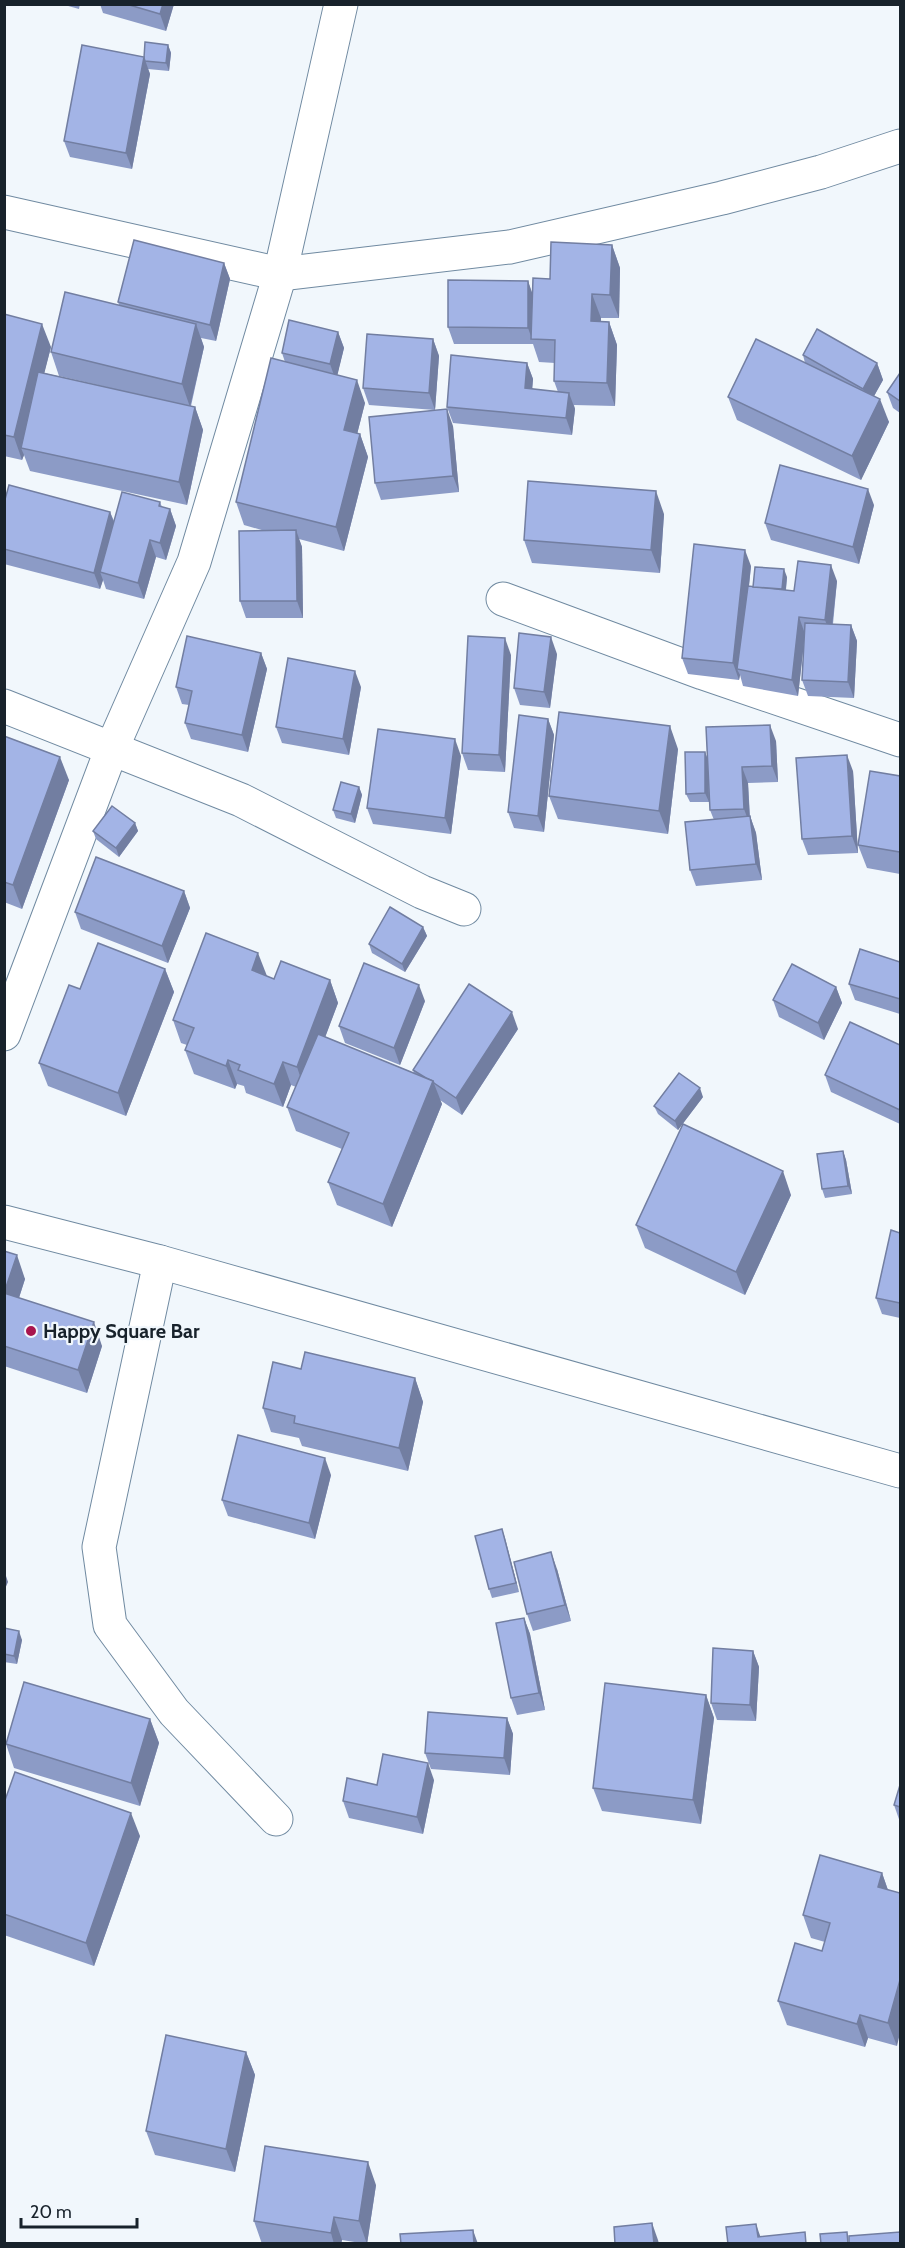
<svg xmlns="http://www.w3.org/2000/svg" width="905" height="2248" viewBox="0 0 905 2248" font-family="Cabin,sans-serif">
<rect width="100%" height="100%" fill="#f1f7fc"/>
<g fill="none" stroke-linecap="round" stroke-linejoin="round">
<g stroke="#708aa1" stroke-width="35">
<g id="street">
<polyline points="4,212 280,274 510,247 722,198 821,172 900,146"/>
<polyline points="503,599 703,673 900,740"/>
<polyline points="4,706 241,800 422,892 464,909"/>
<polyline points="4,1034 112,748 194,562 280,274 341,4"/>
<polyline points="160,1262 99,1547 110,1625 174,1712 276,1819"/>
</g>
</g>
<g stroke="#708aa1" stroke-width="35">
<polyline id="highway" points="4,1222 160,1262 900,1471"/>
</g>
<use href="#street" stroke="#fff" stroke-width="33"/>
<use href="#highway" stroke="#fff" stroke-width="33"/>
</g>
<g fill="#8c9bc6">
<polygon points="61,4 80,4 79,9"/>
<polygon points="100,4 174,4 166,31 103,13"/>
<polygon points="168,45 171,53 169,71 148,69 150,74 132,169 70,157 64,141 144,57"/>
<polygon points="612,245 620,268 619,318 601,318 601,321 609,322 617,345 615,406 574,405 575,409 572,435 453,423 447,407 527,363 533,379 532,389 558,392 554,381 555,363 539,362 533,344 454,344 448,327 528,281 532,294 550,279"/>
<polygon points="224,263 230,279 216,341 201,338 204,347 191,406 195,407 203,430 187,505 30,471 24,455 22,460 4,456 4,314 51,347 44,373 116,389 59,376 51,352 119,305 118,302"/>
<polygon points="338,332 344,348 337,375 365,403 357,434 360,434 368,457 344,551 299,539 302,547 303,618 246,618 240,601 265,531 244,525 236,502 285,362 282,353"/>
<polygon points="433,339 439,356 435,410 369,405 363,388"/>
<polygon points="803,355 877,363 883,380 874,396 889,422 861,480 737,420 728,397 805,363"/>
<polygon points="900,373 900,413 893,408 887,392"/>
<polygon points="453,426 459,492 381,500 375,483"/>
<polygon points="160,502 162,507 170,509 176,526 166,560 156,557 144,599 106,589 103,580 100,589 4,564 4,503 110,512 114,521"/>
<polygon points="874,505 859,564 771,540 765,523"/>
<polygon points="664,514 660,573 532,563 524,540"/>
<polygon points="751,566 749,586 753,587 787,577 786,590 794,591 837,581 833,624 851,625 857,641 854,698 808,696 802,680 804,640 798,696 743,686 740,675 739,680 688,674 682,658"/>
<polygon points="261,653 267,669 248,752 191,739 185,723 189,705 182,704 176,687"/>
<polygon points="557,654 550,708 520,705 514,688"/>
<polygon points="511,655 505,772 468,770 462,753"/>
<polygon points="361,687 349,755 282,743 276,727"/>
<polygon points="548,719 554,735 544,832 514,828 508,812"/>
<polygon points="706,727 776,741 778,782 748,783 750,816 756,833 762,880 696,886 690,870 714,820 710,810"/>
<polygon points="4,736 69,780 22,909 4,902"/>
<polygon points="678,749 668,834 558,819 549,796"/>
<polygon points="705,752 708,760 709,802 690,802 686,794"/>
<polygon points="461,756 451,834 373,824 367,808"/>
<polygon points="853,771 858,853 808,855 802,839"/>
<polygon points="900,776 900,874 867,868 858,845"/>
<polygon points="359,787 362,795 355,823 336,818 333,810"/>
<polygon points="135,823 138,831 119,857 96,839 93,831"/>
<polygon points="184,891 190,908 168,963 81,929 75,912"/>
<polygon points="423,927 427,936 405,972 372,953 369,944"/>
<polygon points="900,962 900,1014 855,1000 849,984"/>
<polygon points="165,969 174,992 126,1116 48,1086 39,1063 80,989"/>
<polygon points="267,976 274,979 330,980 338,1003 325,1037 414,1073 413,1070 518,1029 462,1115 440,1100 442,1104 392,1227 337,1205 328,1182 342,1149 296,1131 287,1107 296,1087 291,1085 283,1107 246,1093 244,1086 237,1084 235,1089 194,1074 185,1050 187,1045 181,1043 173,1020"/>
<polygon points="836,987 842,1003 824,1040 779,1017 773,1000"/>
<polygon points="425,1001 400,1065 345,1043 339,1026"/>
<polygon points="900,1045 900,1124 831,1092 825,1075"/>
<polygon points="703,1097 678,1130 658,1114 654,1106"/>
<polygon points="843,1151 846,1160 852,1194 825,1198 822,1189"/>
<polygon points="791,1195 745,1295 645,1248 636,1225"/>
<polygon points="900,1233 900,1318 882,1314 876,1298"/>
<polygon points="4,1251 25,1279 19,1298 102,1346 87,1393 4,1366"/>
<polygon points="301,1369 415,1378 423,1402 408,1471 302,1446 299,1438 271,1432 263,1408"/>
<polygon points="331,1475 315,1539 228,1516 222,1500"/>
<polygon points="502,1529 519,1592 492,1598 489,1589"/>
<polygon points="557,1569 571,1621 533,1631 527,1614"/>
<polygon points="524,1618 530,1634 545,1710 517,1715 511,1698"/>
<polygon points="4,1628 22,1640 17,1664 4,1662"/>
<polygon points="753,1651 759,1667 756,1721 717,1720 711,1703"/>
<polygon points="706,1695 714,1718 701,1824 602,1811 593,1788"/>
<polygon points="507,1718 513,1734 510,1775 431,1769 425,1753"/>
<polygon points="150,1719 159,1743 140,1806 14,1768 6,1744"/>
<polygon points="434,1780 423,1834 349,1818 343,1801 377,1785"/>
<polygon points="900,1785 900,1822 894,1805"/>
<polygon points="4,1803 140,1836 94,1966 4,1935"/>
<polygon points="882,1873 888,1890 897,2046 868,2038 865,2047 787,2025 778,2001 822,1951 825,1942 811,1938 803,1915"/>
<polygon points="246,2052 255,2075 235,2172 155,2155 146,2131"/>
<polygon points="376,2185 367,2244 342,2240 341,2244 262,2244 254,2221"/>
</g>
<g fill="#727ea1">
<polygon points="163,4 174,4 166,31 160,14"/>
<polygon points="168,45 171,53 169,71 166,63"/>
<polygon points="144,57 150,74 132,169 126,153"/>
<polygon points="612,245 620,268 619,318 610,295"/>
<polygon points="224,263 230,279 216,341 210,325"/>
<polygon points="528,281 534,298 532,339 528,328"/>
<polygon points="592,294 601,318 600,344 591,321"/>
<polygon points="609,322 617,345 615,406 607,383"/>
<polygon points="42,324 51,347 25,449 21,448 24,455 22,460 14,437"/>
<polygon points="196,324 204,347 190,407 182,384"/>
<polygon points="338,332 344,348 336,381 330,364"/>
<polygon points="433,339 439,356 435,410 429,393"/>
<polygon points="527,363 533,379 531,405 525,388"/>
<polygon points="877,363 883,380 869,405 863,389"/>
<polygon points="357,380 365,403 352,454 344,430"/>
<polygon points="569,393 575,409 572,435 566,418"/>
<polygon points="880,399 889,422 861,480 852,456"/>
<polygon points="195,407 203,430 187,505 179,482"/>
<polygon points="447,409 453,426 459,492 453,476"/>
<polygon points="360,434 368,457 344,551 336,527"/>
<polygon points="868,489 874,505 859,564 853,547"/>
<polygon points="656,491 664,514 660,573 651,550"/>
<polygon points="170,509 176,526 166,560 160,543"/>
<polygon points="110,512 116,528 100,572 103,580 100,589 94,573"/>
<polygon points="296,530 302,547 303,618 297,601"/>
<polygon points="150,540 156,557 144,599 138,583"/>
<polygon points="745,550 751,566 740,670 737,669 740,675 739,680 733,663"/>
<polygon points="831,565 837,581 831,636 825,620"/>
<polygon points="784,569 787,577 785,597 782,589"/>
<polygon points="799,617 805,634 798,696 792,680"/>
<polygon points="851,625 857,641 854,698 848,682"/>
<polygon points="551,637 557,654 550,708 544,692"/>
<polygon points="505,638 511,655 505,772 499,755"/>
<polygon points="261,653 267,669 248,752 242,735"/>
<polygon points="355,671 361,687 349,755 343,739"/>
<polygon points="548,719 554,735 544,832 538,816"/>
<polygon points="770,725 776,741 778,782 772,766"/>
<polygon points="670,726 678,749 668,834 659,811"/>
<polygon points="455,739 461,756 451,834 445,818"/>
<polygon points="705,752 708,760 709,802 705,793"/>
<polygon points="847,755 853,771 858,853 852,836"/>
<polygon points="60,757 69,780 22,909 13,885"/>
<polygon points="742,767 748,783 750,825 744,809"/>
<polygon points="359,787 362,795 355,823 351,814"/>
<polygon points="750,816 756,833 762,880 756,864"/>
<polygon points="135,823 138,831 119,857 116,848"/>
<polygon points="184,891 190,908 168,963 162,946"/>
<polygon points="423,927 427,936 405,972 402,964"/>
<polygon points="258,953 267,976 252,970"/>
<polygon points="165,969 174,992 126,1116 118,1093"/>
<polygon points="330,980 338,1003 305,1091 297,1067"/>
<polygon points="419,985 425,1001 400,1065 394,1048"/>
<polygon points="836,987 842,1003 824,1040 818,1023"/>
<polygon points="512,1012 518,1029 462,1115 456,1098"/>
<polygon points="228,1060 237,1084 235,1089 226,1066"/>
<polygon points="283,1062 291,1085 283,1107 274,1084"/>
<polygon points="433,1081 442,1104 392,1227 383,1204"/>
<polygon points="700,1088 703,1097 678,1130 675,1121"/>
<polygon points="843,1151 846,1160 852,1194 848,1186"/>
<polygon points="783,1171 791,1195 745,1295 736,1272"/>
<polygon points="17,1255 25,1279 13,1316 4,1293"/>
<polygon points="94,1322 102,1346 87,1393 78,1370"/>
<polygon points="415,1378 423,1402 408,1471 399,1448"/>
<polygon points="325,1458 331,1475 315,1539 309,1523"/>
<polygon points="502,1529 505,1538 519,1592 516,1583"/>
<polygon points="551,1552 557,1569 571,1621 565,1605"/>
<polygon points="5,1573 8,1582 4,1591 4,1574"/>
<polygon points="524,1618 530,1634 545,1710 539,1693"/>
<polygon points="19,1631 22,1640 17,1664 14,1656"/>
<polygon points="753,1651 759,1667 756,1721 750,1705"/>
<polygon points="706,1695 714,1718 701,1824 693,1800"/>
<polygon points="507,1718 513,1734 510,1775 504,1758"/>
<polygon points="150,1719 159,1743 140,1806 131,1783"/>
<polygon points="428,1763 434,1780 423,1834 417,1817"/>
<polygon points="131,1813 140,1836 94,1966 86,1943"/>
<polygon points="882,1873 890,1896 878,1887"/>
<polygon points="900,1980 900,2033 897,2046 888,2023"/>
<polygon points="860,2015 868,2038 865,2047 857,2024"/>
<polygon points="246,2052 255,2075 235,2172 226,2149"/>
<polygon points="368,2162 376,2185 367,2244 359,2221"/>
<polygon points="334,2217 342,2240 341,2244 334,2244 331,2233"/>
<polygon points="652,2223 658,2240 659,2244 654,2244"/>
<polygon points="756,2224 763,2244 758,2237"/>
<polygon points="473,2230 478,2244 474,2244"/>
</g>
<g fill="#a3b4e6" stroke="#727ea1" stroke-width="1.5">
<polygon points="126,4 163,4 160,14"/>
<polygon points="145,42 168,45 166,63 145,61 144,58"/>
<polygon points="82,45 144,57 126,153 64,141"/>
<polygon points="134,240 224,263 210,325 118,302"/>
<polygon points="551,242 612,245 610,295 592,294 591,321 609,322 607,383 554,381 555,340 531,339 533,278 550,279"/>
<polygon points="448,280 528,281 528,328 448,327"/>
<polygon points="65,292 196,324 182,384 51,352"/>
<polygon points="4,314 42,324 14,437 4,435"/>
<polygon points="289,320 338,332 330,364 282,353"/>
<polygon points="817,329 877,363 863,389 803,355"/>
<polygon points="367,334 433,339 429,393 363,388"/>
<polygon points="756,339 880,399 852,456 728,397"/>
<polygon points="451,355 527,363 525,388 569,393 566,418 447,407"/>
<polygon points="271,358 357,380 344,430 360,434 336,527 236,502"/>
<polygon points="38,372 195,407 179,482 21,448"/>
<polygon points="900,373 900,401 887,392"/>
<polygon points="447,409 453,476 375,483 369,417"/>
<polygon points="780,465 868,489 853,547 765,523"/>
<polygon points="528,481 656,491 651,550 524,540"/>
<polygon points="9,485 110,512 94,573 4,549 4,503"/>
<polygon points="122,492 160,502 159,506 170,509 160,543 150,540 138,583 100,572"/>
<polygon points="296,530 297,601 240,601 239,531"/>
<polygon points="694,544 745,550 733,663 682,658"/>
<polygon points="798,561 831,565 825,620 799,617 792,680 737,669 748,586 794,591"/>
<polygon points="755,567 784,569 782,589 753,587"/>
<polygon points="805,623 851,625 848,682 802,680"/>
<polygon points="519,633 551,637 544,692 514,688"/>
<polygon points="187,636 261,653 242,735 185,723 192,691 176,687"/>
<polygon points="468,636 505,638 499,755 462,753"/>
<polygon points="288,658 355,671 343,739 276,727"/>
<polygon points="559,712 670,726 659,811 549,796"/>
<polygon points="519,715 548,719 538,816 508,812"/>
<polygon points="770,725 772,766 742,767 744,809 710,810 706,727"/>
<polygon points="378,729 455,739 445,818 367,808"/>
<polygon points="4,736 60,757 13,885 4,882"/>
<polygon points="685,752 705,752 705,793 686,794"/>
<polygon points="847,755 852,836 802,839 796,758"/>
<polygon points="870,771 900,776 900,852 858,845"/>
<polygon points="341,782 359,787 351,814 333,810"/>
<polygon points="112,806 135,823 116,848 93,831"/>
<polygon points="750,816 756,864 690,870 685,822"/>
<polygon points="96,857 184,891 162,946 75,912"/>
<polygon points="390,907 423,927 402,964 369,944"/>
<polygon points="206,933 258,953 252,970 274,979 281,961 330,980 297,1067 283,1062 274,1084 238,1070 240,1065 228,1060 226,1066 185,1050 194,1028 173,1020"/>
<polygon points="98,943 165,969 118,1093 39,1063 69,985 80,989"/>
<polygon points="860,949 900,962 900,999 849,984"/>
<polygon points="364,963 419,985 394,1048 339,1026"/>
<polygon points="792,964 836,987 818,1023 773,1000"/>
<polygon points="469,984 512,1012 456,1098 434,1083 433,1081 426,1078 413,1070"/>
<polygon points="850,1022 900,1045 900,1110 825,1075"/>
<polygon points="318,1034 433,1081 383,1204 328,1182 349,1133 287,1107"/>
<polygon points="679,1073 700,1088 675,1121 654,1106"/>
<polygon points="683,1124 783,1171 736,1272 636,1225"/>
<polygon points="843,1151 848,1186 822,1189 817,1154"/>
<polygon points="891,1230 900,1233 900,1303 876,1298"/>
<polygon points="4,1251 17,1255 4,1293"/>
<polygon points="4,1293 94,1322 78,1370 4,1346"/>
<polygon points="305,1352 415,1378 399,1448 294,1423 295,1416 263,1408 273,1362 301,1369"/>
<polygon points="238,1435 325,1458 309,1523 222,1500"/>
<polygon points="502,1529 516,1583 489,1589 475,1536"/>
<polygon points="551,1552 565,1605 527,1614 514,1562"/>
<polygon points="524,1618 539,1693 511,1698 496,1623"/>
<polygon points="4,1628 19,1631 14,1656 4,1654"/>
<polygon points="713,1648 753,1651 750,1705 711,1703"/>
<polygon points="24,1682 150,1719 131,1783 6,1744"/>
<polygon points="605,1683 706,1695 693,1800 593,1788"/>
<polygon points="428,1712 507,1718 504,1758 425,1753"/>
<polygon points="383,1754 428,1763 417,1817 343,1801 347,1778 377,1785"/>
<polygon points="15,1772 131,1813 86,1943 4,1914 4,1803"/>
<polygon points="900,1785 900,1807 894,1805"/>
<polygon points="820,1855 882,1873 878,1887 900,1893 900,1980 888,2023 860,2015 857,2024 778,2001 795,1943 822,1951 830,1923 803,1915"/>
<polygon points="166,2035 246,2052 226,2149 146,2131"/>
<polygon points="265,2146 368,2162 359,2221 334,2217 331,2233 254,2221"/>
<polygon points="652,2223 654,2244 615,2244 614,2227"/>
<polygon points="756,2224 758,2237 805,2232 806,2244 728,2244 726,2227"/>
<polygon points="473,2230 474,2244 401,2244 400,2234"/>
<polygon points="847,2232 848,2244 821,2244 820,2234"/>
<polygon points="900,2232 900,2244 849,2244 849,2236"/>
</g>
<circle fill="#a8154e" stroke="#f1f7fc" stroke-width="2" cx="31" cy="1331" r="6"/>
<g text-anchor="middle" dominant-baseline="central" stroke-width="4.5" stroke-linejoin="round" paint-order="stroke">
<g font-size="20" font-weight="bold" fill="#18222b" stroke="#f1f7fc" text-anchor="start">
<text x="43" y="1331">Happy Square Bar</text>
</g>
</g>
<rect width="905" height="2248" fill="none" stroke="#18222b" stroke-width="12"/>
<path d="M21 2218v9h116v-9" fill="none" stroke="#18222b" stroke-width="3"/>
<text x="30" y="2218" font-size="18" fill="#18222b" stroke="#f1f7fc" stroke-width="4.5" paint-order="stroke">20 m</text>
</svg>
